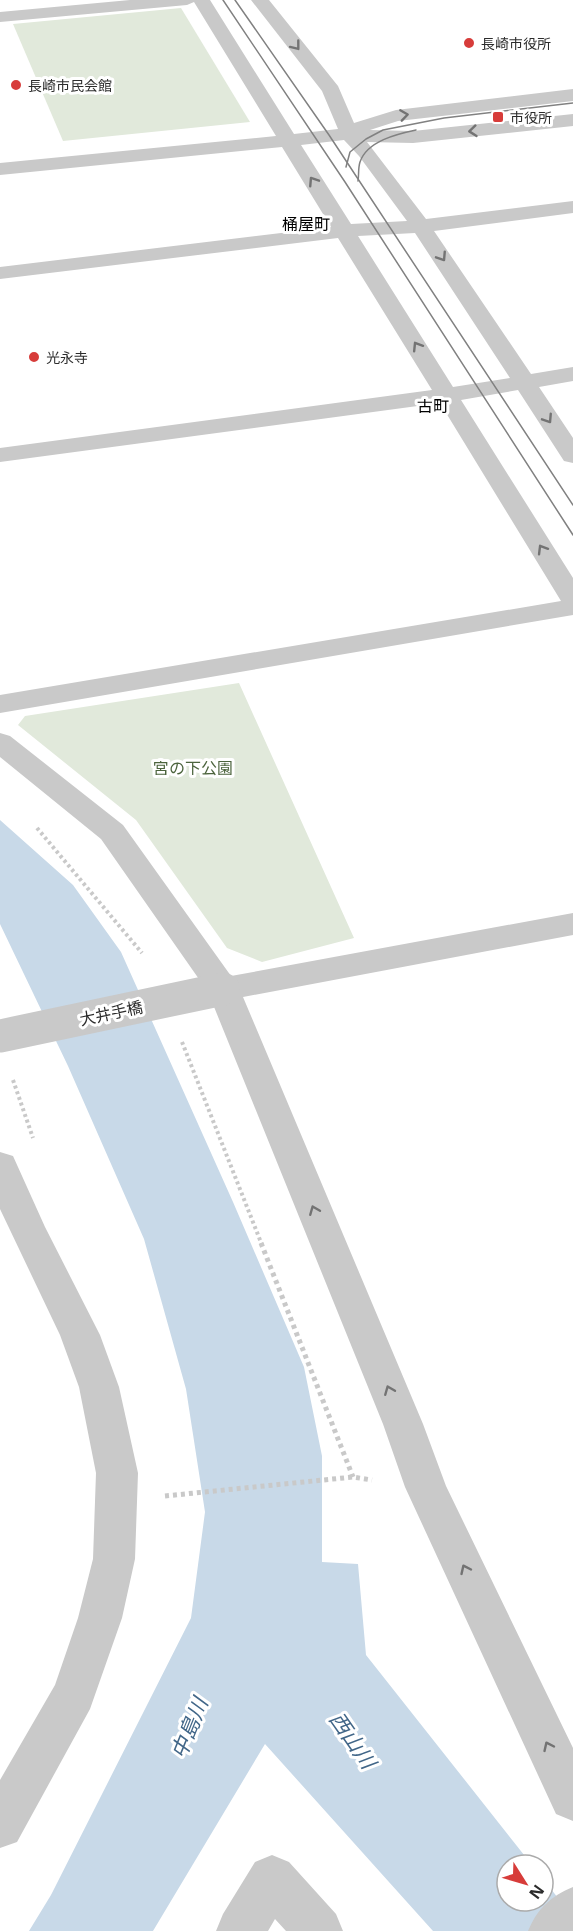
<svg xmlns="http://www.w3.org/2000/svg" width="573" height="1931" viewBox="0 0 573 1931" font-family="'Open Sans','Noto Sans JP',sans-serif">
<rect width="100%" height="100%" fill="#fff"/>
<g fill="#e1e9db">
<polygon points="181,8 250,122 63,141 13,24"/>
<polygon points="239,683 354,938 262,962 227,948 136,820 18,725 25,716"/>
</g>
<polygon fill="#c8d9e8" points="0,820 73,885 121,952 233,1202 304,1367 322,1456 322,1562 358,1564 366,1655 532,1865 507,1865 507,1901 543,1901 543,1879 573,1917 573,1931 433,1931 265,1744 153,1931 29,1931 51,1895 191,1618 205,1512 186,1389 144,1239 68,1066 0,924"/>
<g fill="none" stroke-linecap="round" stroke-linejoin="round">
<g stroke="#c9c9c9" stroke-width="4" stroke-dasharray="3 3" stroke-linecap="butt">
<polyline points="37,828 142,953"/>
<polyline points="182,1042 262,1245"/>
<polyline points="13,1080 33,1138"/>
</g>
<g stroke="#c9c9c9" stroke-width="5" stroke-dasharray="4 4" stroke-linecap="butt">
<polyline points="261,1243 353,1477"/>
<polyline points="165,1496 353,1477 372,1480"/>
</g>
<g fill="#c9c9c9" fill-rule="evenodd">
<path d="M130 0H210L294 134 338 129 322 91 251 0H269L338 86 354 123 396 110 573 89V101L398 121 370 130 413 131 573 114V126L413 143 367 142 426 219 573 201V213L434 231 531 374 573 367V381L539 387 573 438V463L564 461 518 390 461 400 573 578V615L0 713V695L561 601 440 403 0 462V448L432 390 338 238 0 279V267L331 227 282 147 0 175V163L276 136 194 2 187 5 0 22V12ZM344 140 359 156 407 221 351 224 301 145ZM415 233 510 378 453 387 358 236Z"/>
<polygon points="0,733 10,736 123,825 231,976 573,913 573,935 243,997 423,1424 446,1486 573,1748 573,1821 556,1814 405,1487 383,1424 208,992 101,839 0,757"/>
<polygon points="0,1152 13,1156 45,1227 100,1335 119,1387 138,1473 135,1559 122,1618 90,1709 17,1842 0,1848 0,1780 55,1685 78,1618 93,1559 96,1473 79,1387 60,1335 0,1209"/>
<polygon points="272,1855 289,1862 336,1914 343,1931 286,1931 275,1919 268,1931 216,1931 223,1914 255,1862"/>
<path d="M573 1887V1931H528C537 1909 551 1896 573 1887Z"/>
</g>
<g stroke="#818181" stroke-width="1.5">
<polyline points="223,0 345,182 573,535"/>
<polyline points="235,0 329,135 573,505"/>
<polyline points="346,167 350,152 366,139 383,130 444,118 573,103"/>
<path d="M358 181C359 175 358 168 360 162 367 141 397 134 416 130"/>
</g>
<polyline stroke="#c9c9c9" stroke-width="33" points="0,1036 223,989"/>
</g>
<defs><path id="oneway-chevron" d="M-2-3.5L2.5 0L-2 3.5" fill="none" stroke-width="1.6" stroke-linecap="round" stroke-linejoin="round" transform="scale(1.5)"/></defs>
<g stroke="#737373">
<use href="#oneway-chevron" transform="translate(296 46) rotate(52)"/>
<use href="#oneway-chevron" transform="translate(404 115) rotate(-8)"/>
<use href="#oneway-chevron" transform="translate(473 131) rotate(174)"/>
<use href="#oneway-chevron" transform="translate(313 181) rotate(-123)"/>
<use href="#oneway-chevron" transform="translate(442 257) rotate(57)"/>
<use href="#oneway-chevron" transform="translate(417 346) rotate(-122)"/>
<use href="#oneway-chevron" transform="translate(548 419) rotate(57)"/>
<use href="#oneway-chevron" transform="translate(542 549) rotate(-121)"/>
<use href="#oneway-chevron" transform="translate(314 1210) rotate(-112)"/>
<use href="#oneway-chevron" transform="translate(389 1390) rotate(-112)"/>
<use href="#oneway-chevron" transform="translate(465 1569) rotate(-115)"/>
<use href="#oneway-chevron" transform="translate(548 1746) rotate(-115)"/>
</g>
<g fill="#d73c3a" stroke="#fff" stroke-width="2">
<circle cx="469" cy="43" r="6"/>
<circle cx="16" cy="85" r="6"/>
<rect x="492" y="111" width="12" height="12" rx="3"/>
<circle cx="34" cy="357" r="6"/>
</g>
<g text-anchor="middle" dominant-baseline="central" stroke-width="6" stroke-linejoin="round" paint-order="stroke">
<g font-size="14" fill="#2c2c2c" stroke="#fff" text-anchor="start">
<text x="481" y="43">長崎市役所</text>
<text x="28" y="85">長崎市民会館</text>
<text x="510" y="117">市役所</text>
<text x="46" y="357">光永寺</text>
</g>
<g font-size="16" fill="#000" stroke="#fff">
<text x="306" y="224">桶屋町</text>
<text x="433" y="406">古町</text>
</g>
<g font-size="16" fill="#4c643d" stroke="#fff">
<text x="193" y="768">宮の下公園</text>
</g>
<g font-size="16" fill="#2c2c2c" stroke="#fff">
<text transform="translate(111 1013) rotate(-12)">大井手橋</text>
</g>
<g font-size="21" font-style="italic" fill="#416688" stroke="#fff">
<text transform="translate(189 1728) rotate(-68)">中島川</text>
<text transform="translate(353 1740) rotate(55)">西山川</text>
</g>
</g>
<g transform="translate(525 1883) rotate(127)"><circle r="28" fill="#ffffff" stroke="#ababab" stroke-width="1.5"/>
<path d="M0-4.5L10 22L0 15L-10 22Z" fill="#d73c3a"/>
<text y="-9" font-size="16" font-weight="bold" text-anchor="middle" fill="#2c2c2c">N</text>
</g>
</svg>
